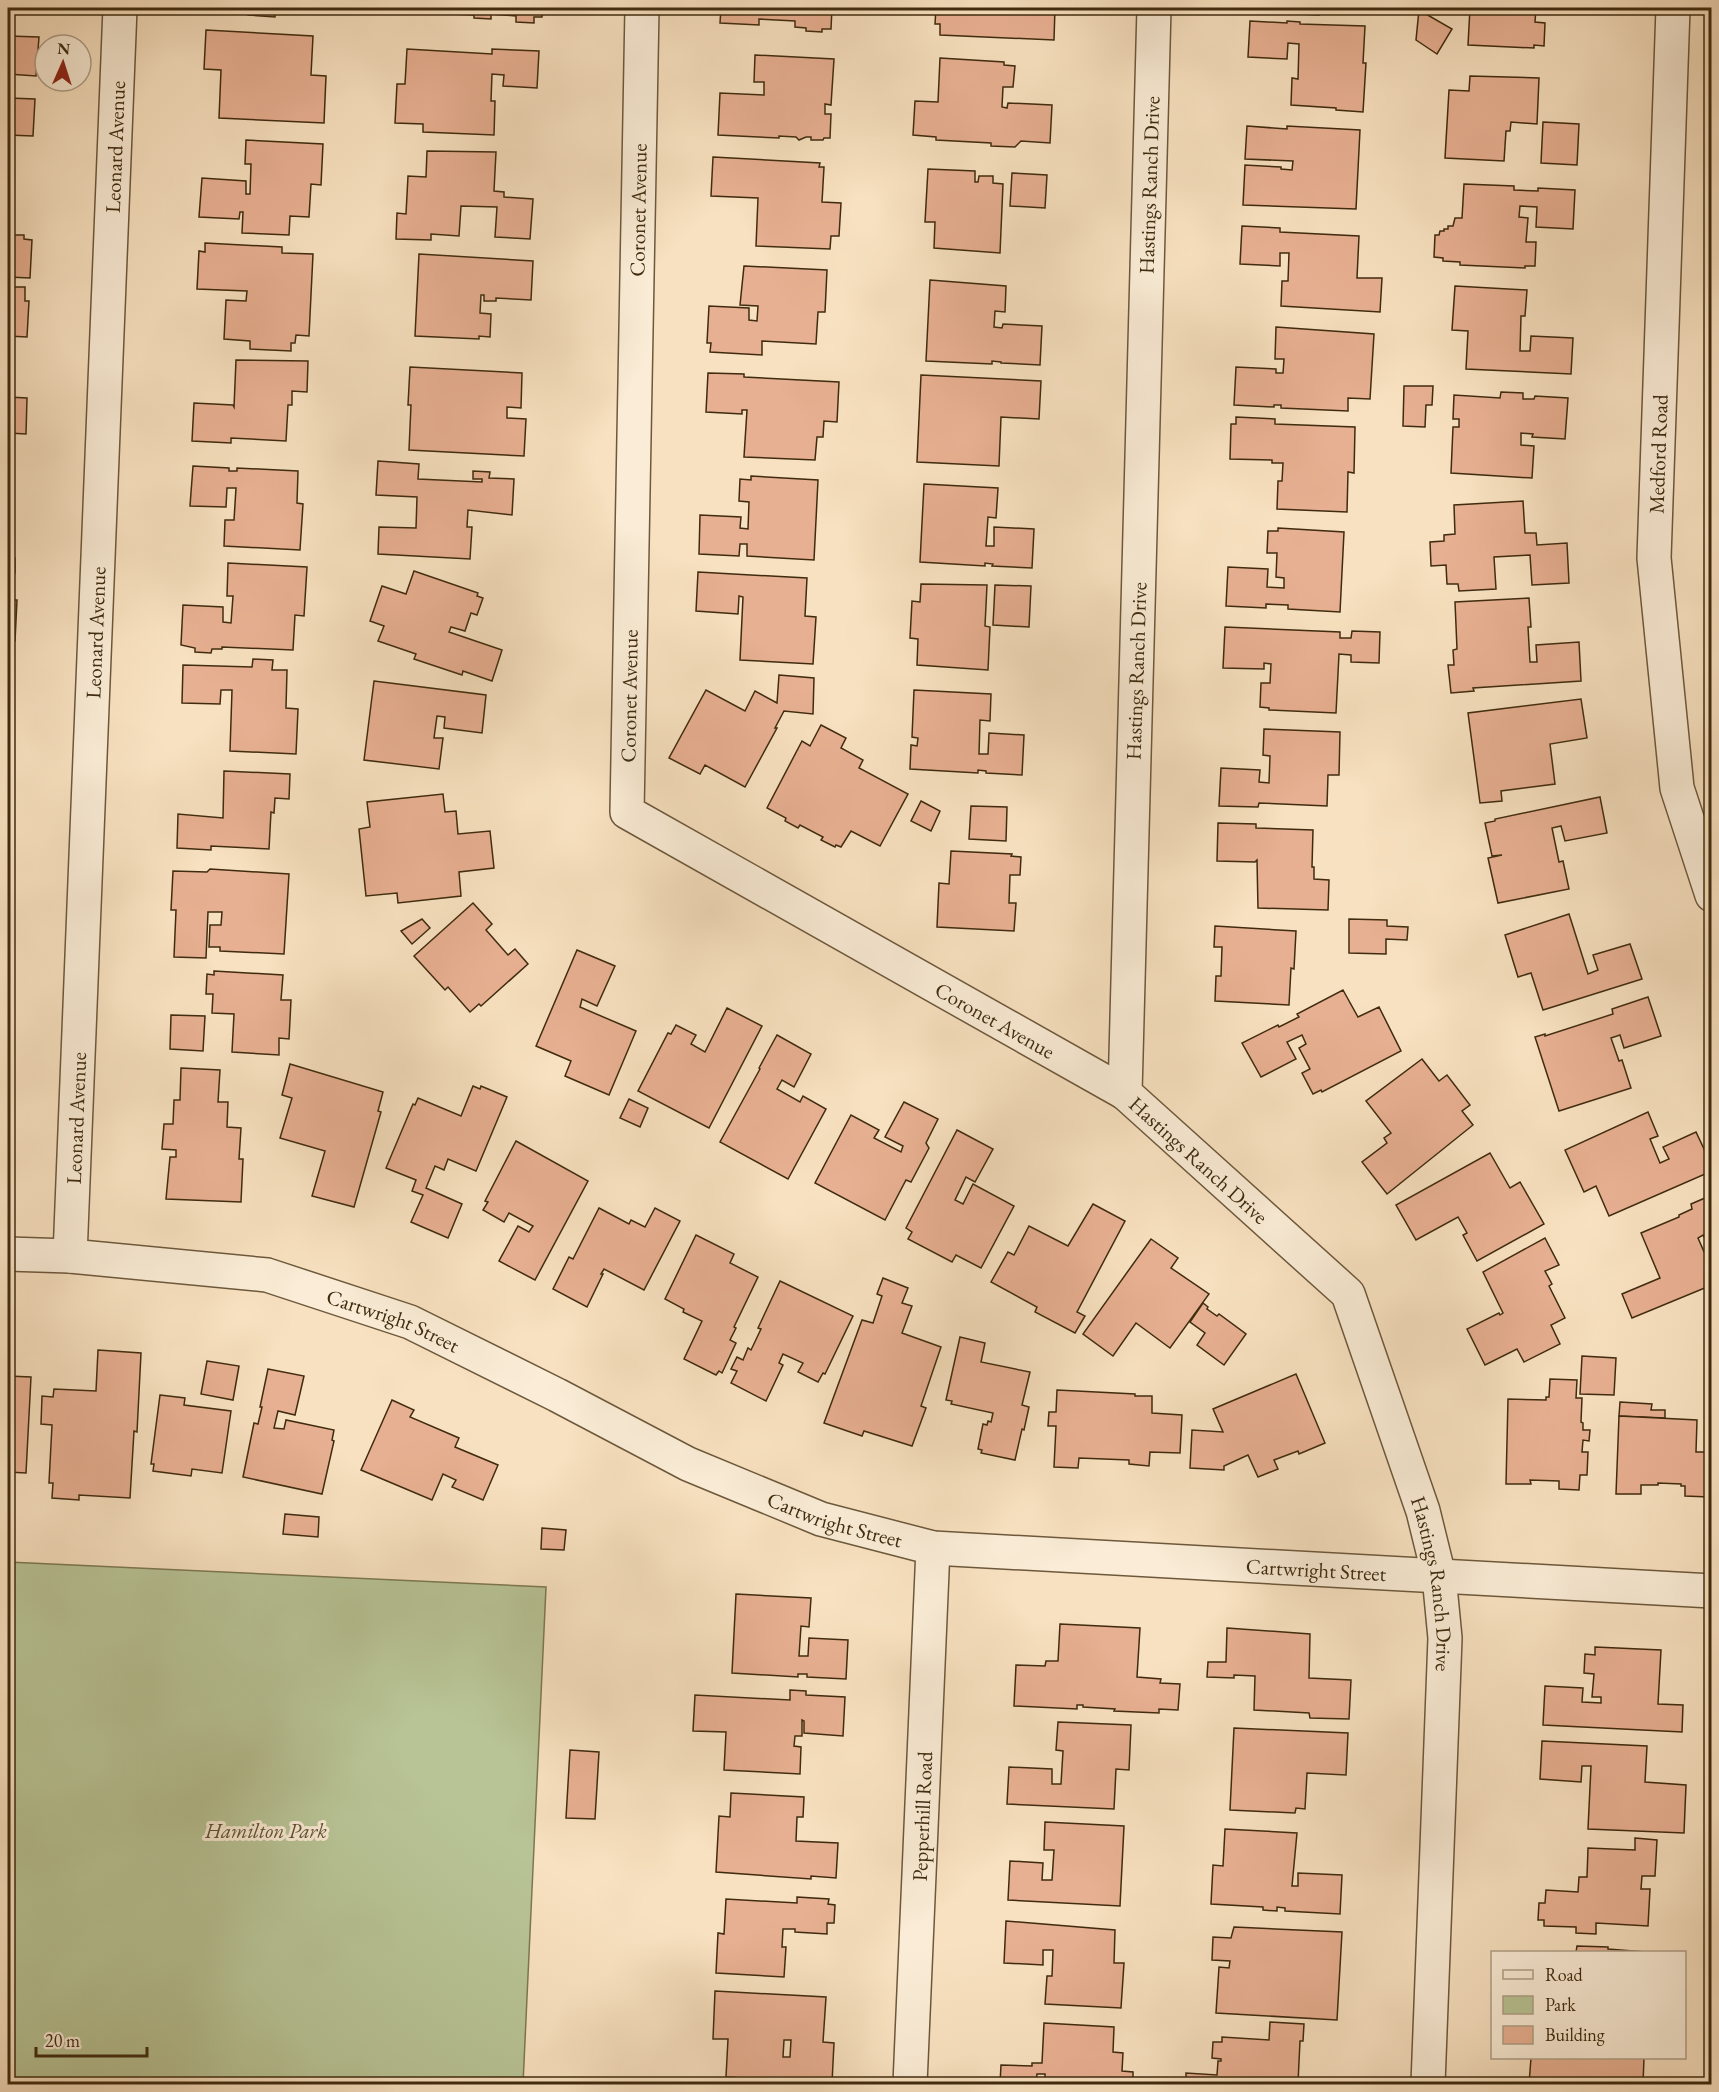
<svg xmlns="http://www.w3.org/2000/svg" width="1719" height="2092" viewBox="0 0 1719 2092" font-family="'EB Garamond',serif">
<rect width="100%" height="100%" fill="#f8e1c0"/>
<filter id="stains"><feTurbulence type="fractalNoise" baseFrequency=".00333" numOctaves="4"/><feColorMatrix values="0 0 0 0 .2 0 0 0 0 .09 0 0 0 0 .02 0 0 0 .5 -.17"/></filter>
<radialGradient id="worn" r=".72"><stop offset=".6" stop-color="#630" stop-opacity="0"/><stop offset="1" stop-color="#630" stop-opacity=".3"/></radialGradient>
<polygon fill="#b8c496" stroke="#7c7852" stroke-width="1.5" points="8,1562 546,1587 523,2084 8,2084"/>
<g fill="#e8b092" stroke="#3f2b0f" stroke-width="1.5" fill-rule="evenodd">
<polygon points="207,8 322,8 322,14 275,12 275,17 248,15 248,10"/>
<polygon points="429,8 543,8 542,17 534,17 534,23 516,22 516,16 491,14 491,19 474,18 474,15 429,13"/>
<polygon points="721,8 841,8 832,8 831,29 822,29 822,32 806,31 806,28 795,27 795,21 759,19 759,25 720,23"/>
<polygon points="936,8 1055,8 1054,40 940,35 940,24 935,24"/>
<polygon points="1280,8 1320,8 1319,15 1280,13"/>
<polygon points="1470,8 1536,8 1535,22 1545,23 1544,46 1534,45 1534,48 1468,45"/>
<polygon points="1419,10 1452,29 1437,54 1416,40"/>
<polygon points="1250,21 1287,23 1287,21 1300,22 1300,24 1365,26 1363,63 1366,63 1363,112 1336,110 1336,108 1291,105 1292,78 1298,79 1299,44 1288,43 1287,59 1248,57"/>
<polygon points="206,30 313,36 311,75 326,76 324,123 219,118 221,70 204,69"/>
<polygon points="8,36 39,37 36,76 8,74"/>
<polygon points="407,49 492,54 492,49 539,51 537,88 503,86 504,75 492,74 491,101 495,101 494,135 423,132 423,124 395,123 397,84 405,84"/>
<polygon points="755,55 834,59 831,105 825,104 825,114 831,114 830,138 824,138 823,140 811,140 811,137 806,137 799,140 796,137 779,136 779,138 718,135 720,93 764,95 764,82 754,82"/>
<polygon points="940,58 1004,62 1004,65 1015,66 1013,87 1003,87 1002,107 1007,108 1008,103 1052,105 1050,143 1021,141 1015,147 991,146 991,143 936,140 936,137 913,135 915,101 938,102"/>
<polygon points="1470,76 1539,78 1537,124 1511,122 1510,131 1506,131 1504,161 1445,158 1449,90 1469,91"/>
<polygon points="8,98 35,99 33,136 8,135"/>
<polygon points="1543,122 1579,124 1577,165 1541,163"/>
<polygon points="1247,126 1287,129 1287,126 1360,130 1356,209 1243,205 1245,165 1281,167 1281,169 1292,170 1293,161 1245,159"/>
<polygon points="246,140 323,144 321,185 311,184 309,217 290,216 289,235 242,233 243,212 240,212 239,219 199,217 202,178 246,181 246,194 250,194 251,164 245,164"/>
<polygon points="427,151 496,152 494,191 504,192 504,197 533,199 530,239 495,237 497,207 461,206 459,236 431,234 431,240 396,239 397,213 406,214 408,176 426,177"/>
<polygon points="713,157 820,163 819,167 824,167 822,202 841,203 839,236 831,236 830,249 756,246 758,198 711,196"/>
<polygon points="928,169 975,171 975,182 978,182 979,176 993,176 993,183 1003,184 1000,253 934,248 935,222 925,222"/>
<polygon points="1012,173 1047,175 1045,208 1010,206"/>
<polygon points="1464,184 1514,186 1514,190 1538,191 1538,188 1575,190 1573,229 1536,227 1537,207 1520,206 1519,217 1528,218 1526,242 1536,242 1535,266 1525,266 1525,268 1460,265 1460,262 1443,261 1443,258 1434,257 1435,235 1439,235 1440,231 1444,231 1444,229 1448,229 1448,226 1453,226 1455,218 1462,218"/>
<polygon points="1242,226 1280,228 1280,232 1359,236 1357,278 1382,278 1380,312 1281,306 1282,281 1288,281 1289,253 1280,253 1280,266 1240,264"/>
<polygon points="8,235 24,235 24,239 32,240 30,278 8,277"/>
<polygon points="205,243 282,247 282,253 313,254 309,336 296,335 295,343 291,343 291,351 250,349 250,341 224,339 226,300 246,301 247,291 197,289 199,251 205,252"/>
<polygon points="419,254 533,261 531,300 496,298 496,301 484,301 484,295 481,295 480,313 491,314 490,337 479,336 479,339 415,336"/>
<polygon points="744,266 827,270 825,312 818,312 816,344 762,341 762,355 710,352 711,343 707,343 709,306 749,308 749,320 757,321 758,306 740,305"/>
<polygon points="930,280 1006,286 1005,312 995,311 994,327 1002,328 1003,324 1042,326 1040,365 1001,363 1001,362 992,361 992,364 926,361"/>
<polygon points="1455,286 1527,290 1525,316 1521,316 1520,351 1530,351 1531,336 1573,338 1571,374 1466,369 1468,331 1452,330"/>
<polygon points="12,287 25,287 25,301 29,301 27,337 8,336 8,300 11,300"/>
<polygon points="1276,327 1374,334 1370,399 1348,398 1348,411 1281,408 1281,405 1274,405 1274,407 1234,405 1236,367 1276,369 1276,373 1283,373 1284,359 1275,359"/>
<polygon points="236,360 308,361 307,392 292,391 292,405 288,405 286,441 231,438 231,443 192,441 194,403 233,405 234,407"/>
<polygon points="410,367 522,373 521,408 507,407 507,418 526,419 524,456 409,450 411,405 408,405"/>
<polygon points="708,373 744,374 744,377 839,382 837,422 824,421 823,437 817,437 815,460 744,457 747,410 742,410 742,414 706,412"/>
<polygon points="921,375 1041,381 1039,419 1001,417 999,466 917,462"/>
<polygon points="1404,386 1433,386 1432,405 1426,405 1425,427 1403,426"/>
<polygon points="1501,392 1523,393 1523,399 1534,399 1535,396 1568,398 1565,439 1532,437 1533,434 1521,433 1521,445 1534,446 1532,478 1451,473 1453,427 1459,427 1459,419 1453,419 1454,395 1500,398"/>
<polygon points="8,397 27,398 26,434 8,433"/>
<polygon points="1236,417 1275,419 1275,424 1355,427 1354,473 1348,472 1347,512 1277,509 1278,481 1282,481 1283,463 1272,463 1272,460 1230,459 1231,424 1236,424"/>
<polygon points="378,461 419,464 418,479 482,482 482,479 473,479 473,471 490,472 489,478 514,479 512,515 468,510 467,527 472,527 470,559 378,554 379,527 416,528 417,497 376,495"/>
<polygon points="193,466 229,468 229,471 237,471 237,468 298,471 297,503 303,504 300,550 224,546 225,520 234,520 236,488 227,488 226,507 190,506"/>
<polygon points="751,476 818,480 814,560 747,556 747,544 740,544 739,556 699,554 700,515 741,517 740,528 748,529 749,502 739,501 740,479 751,480"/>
<polygon points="924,484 998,488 996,518 988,517 986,546 994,546 994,527 1034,529 1032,568 992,566 993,564 985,563 985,566 920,562"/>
<polygon points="1523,501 1525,533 1536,533 1537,545 1567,543 1569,583 1532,585 1530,555 1494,557 1496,589 1459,591 1458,584 1447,584 1446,565 1431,566 1430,542 1444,541 1444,535 1455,534 1454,505"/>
<polygon points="1278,528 1344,532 1340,612 1288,609 1288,605 1266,604 1266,608 1226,606 1228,567 1268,569 1267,587 1284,588 1284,578 1276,577 1277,553 1267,553 1268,531 1278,531"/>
<polygon points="8,546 8,557 15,558 15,573 8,572"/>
<polygon points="228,563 307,567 304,616 295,615 293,650 222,647 222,649 212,649 211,653 195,652 195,648 181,645 183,605 223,607 223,622 231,623 233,596 227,596"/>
<polygon points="414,571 478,593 477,596 483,598 477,615 471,613 465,631 451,627 449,632 502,650 492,681 463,671 462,675 414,659 416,654 378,641 384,626 370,621 382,586 406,594"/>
<polygon points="698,572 807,578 805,616 816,617 813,664 740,660 743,597 739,596 738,614 696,611"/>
<polygon points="921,584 987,585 985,626 990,627 988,670 917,665 918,639 910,638 912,601 920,602"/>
<polygon points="995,585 1031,586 1029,627 993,625"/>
<polygon points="1529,598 1531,627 1528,627 1530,662 1537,662 1536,645 1579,642 1581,681 1473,688 1474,691 1451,693 1448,665 1454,665 1453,650 1457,649 1455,602"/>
<polygon points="8,600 17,600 15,641 8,640"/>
<polygon points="1225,627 1340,632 1340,638 1351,638 1352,631 1380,632 1379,663 1351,662 1351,655 1339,654 1336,713 1269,710 1269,708 1260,707 1261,683 1270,683 1271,664 1264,663 1264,669 1223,668"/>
<polygon points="253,659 273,660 272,670 287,670 286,708 298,709 296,754 230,751 232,690 221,690 220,704 182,703 183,665 252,667"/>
<polygon points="779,675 814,678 813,714 784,711 775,728 777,728 745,787 705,765 700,774 669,758 706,690 745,711 755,691 777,703"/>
<polygon points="374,681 486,695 482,733 444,728 445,717 437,716 434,738 443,738 439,769 364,760"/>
<polygon points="914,690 991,694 990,721 980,720 979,754 988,754 989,733 1024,735 1022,775 986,773 986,771 978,770 978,773 910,769 911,745 917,746 918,738 912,737"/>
<polygon points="1581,699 1587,738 1550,744 1555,784 1501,791 1502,801 1480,803 1468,713"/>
<polygon points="821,725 846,738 841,748 863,760 859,768 908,794 880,846 851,831 841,847 836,845 835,847 821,840 823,837 800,825 798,828 785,821 786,818 767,808 802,741 810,746"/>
<polygon points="1264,729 1340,732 1339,775 1328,775 1327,806 1259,803 1258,807 1219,806 1221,768 1260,770 1259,782 1269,783 1270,756 1263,755"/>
<polygon points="8,743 12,743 10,780 8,780"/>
<polygon points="224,771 290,774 289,799 275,798 274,813 271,812 269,849 211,846 211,850 177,848 178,814 223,818"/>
<polygon points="443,794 445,812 456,811 458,834 490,831 494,868 459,872 461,896 398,903 397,893 366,896 359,829 370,827 367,802"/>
<polygon points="1600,797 1607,833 1565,841 1561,826 1552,828 1559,862 1563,861 1569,889 1498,903 1488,858 1502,855 1492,856 1485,823 1495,821 1495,819"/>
<polygon points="921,801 940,811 931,831 911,821"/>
<polygon points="971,806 1007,807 1006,841 969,839"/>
<polygon points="1218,823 1256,824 1256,828 1313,830 1312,867 1314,867 1314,879 1329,880 1328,910 1258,908 1257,860 1255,862 1217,861"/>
<polygon points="951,851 1012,854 1011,856 1021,857 1020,875 1010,875 1009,903 1016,903 1014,931 937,927 939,883 949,884"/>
<polygon points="210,869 289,874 284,954 220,951 220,947 209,947 210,925 221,925 222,912 208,912 206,958 174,957 176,910 171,910 173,871 207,872"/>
<polygon points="473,903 492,924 486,930 508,955 515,949 528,964 481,1006 479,1004 470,1012 448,987 445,990 414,956"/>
<polygon points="1569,914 1588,974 1598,970 1593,955 1630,944 1642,979 1543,1010 1531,973 1518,977 1505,935"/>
<polygon points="422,919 430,928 412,944 401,931"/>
<polygon points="1349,919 1387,920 1387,926 1408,927 1407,940 1386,939 1386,954 1349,953"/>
<polygon points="1215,926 1296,931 1294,969 1291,968 1289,1005 1215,1001 1216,976 1221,976 1222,947 1214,947"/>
<polygon points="577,950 615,966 597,1006 582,999 580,1007 636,1031 609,1095 565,1076 571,1061 536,1046"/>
<polygon points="214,971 283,975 281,1000 291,1000 289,1039 279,1038 279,1055 232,1052 234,1014 212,1013 213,994 206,994 207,974 214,975"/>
<polygon points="1343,990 1358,1017 1379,1007 1401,1051 1322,1092 1321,1090 1313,1094 1302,1073 1310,1069 1299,1048 1306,1044 1302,1035 1287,1042 1296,1059 1261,1077 1242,1043 1278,1025 1279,1027 1299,1017 1297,1014"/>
<polygon points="1648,997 1661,1036 1624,1048 1620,1035 1611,1038 1619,1061 1622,1060 1631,1088 1559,1111 1535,1037 1545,1034 1545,1036 1613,1014 1612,1009"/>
<polygon points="727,1008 762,1026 709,1128 638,1091 668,1033 671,1034 676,1025 696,1035 691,1044 705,1052"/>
<polygon points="171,1015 205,1016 203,1051 170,1049"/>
<polygon points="777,1035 811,1054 794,1087 782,1080 777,1089 800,1102 803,1096 826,1109 788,1179 720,1142 760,1069 759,1068"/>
<polygon points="1422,1059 1439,1081 1447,1075 1470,1105 1462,1111 1473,1125 1387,1194 1362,1162 1387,1143 1384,1138 1391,1133 1366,1101"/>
<polygon points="290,1064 383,1092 378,1111 381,1112 354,1207 312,1196 325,1151 280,1138 292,1098 282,1095"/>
<polygon points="181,1068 220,1070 218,1102 228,1102 227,1127 241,1128 239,1159 243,1159 241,1202 166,1199 170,1157 176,1157 176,1150 162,1149 164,1124 173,1124 174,1100 180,1100"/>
<polygon points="473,1086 480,1089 481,1086 507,1097 476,1171 448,1159 444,1170 435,1166 426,1188 462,1204 448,1238 411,1222 423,1195 412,1191 416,1180 386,1168 413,1104 415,1105 418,1098 461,1116"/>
<polygon points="629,1099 648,1108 640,1127 620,1118"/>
<polygon points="904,1102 938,1119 926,1143 929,1148 911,1182 906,1180 885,1220 815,1183 851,1115 879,1130 874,1138 901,1152 903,1146 885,1137"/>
<polygon points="1648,1112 1658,1136 1650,1139 1660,1163 1669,1159 1663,1147 1696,1132 1712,1166 1712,1171 1609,1216 1596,1186 1584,1192 1565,1150"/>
<polygon points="957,1130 993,1149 975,1182 966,1177 955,1200 963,1204 973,1184 1014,1206 981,1268 956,1255 952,1262 908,1239 912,1232 906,1228"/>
<polygon points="516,1141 588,1181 535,1280 499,1261 518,1226 529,1232 533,1226 509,1213 504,1222 483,1210 488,1202 485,1201"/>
<polygon points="1490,1153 1510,1188 1520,1182 1544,1224 1477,1261 1463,1235 1467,1233 1458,1217 1416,1240 1396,1205"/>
<polygon points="1712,1195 1712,1239 1709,1235 1704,1237 1703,1235 1698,1238 1712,1270 1712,1285 1632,1318 1622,1294 1660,1278 1641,1233 1679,1217 1679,1215 1692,1209 1691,1204"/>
<polygon points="1093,1204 1125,1221 1077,1312 1085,1316 1075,1333 1035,1312 1037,1307 991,1282 1008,1252 1014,1255 1029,1226 1068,1246"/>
<polygon points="599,1208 629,1224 631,1220 645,1227 655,1208 680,1221 644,1290 604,1269 601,1274 603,1274 587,1307 553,1289 569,1257 573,1259"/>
<polygon points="696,1235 734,1254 730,1263 758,1277 734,1327 736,1328 730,1340 736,1343 722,1373 719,1371 716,1375 684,1359 702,1321 683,1312 684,1309 665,1299"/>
<polygon points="1545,1238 1559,1265 1545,1271 1552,1284 1549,1286 1565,1318 1551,1325 1560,1344 1524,1362 1517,1349 1485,1365 1467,1329 1499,1313 1500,1315 1503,1313 1483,1272"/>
<polygon points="1151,1239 1178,1258 1171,1268 1209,1294 1170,1348 1136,1323 1113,1356 1083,1334"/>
<polygon points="883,1278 908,1288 902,1303 912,1306 902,1333 941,1347 921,1406 926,1408 912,1446 864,1431 862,1436 824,1423 862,1320 873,1323 882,1296 877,1294"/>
<polygon points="780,1281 853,1316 825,1374 823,1373 818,1382 798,1372 803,1363 783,1354 779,1363 783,1365 766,1401 731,1383 737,1371 731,1369 737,1357 743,1360 748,1348 751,1350 761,1329 758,1328"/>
<polygon points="1203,1303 1208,1307 1207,1309 1217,1316 1219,1314 1246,1334 1224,1365 1197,1345 1205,1333 1190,1322"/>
<polygon points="960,1337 985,1343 981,1362 1030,1372 1022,1405 1029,1407 1024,1430 1022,1429 1015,1460 981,1453 982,1450 978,1449 983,1424 987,1425 988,1421 991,1422 993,1413 951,1404 952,1401 946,1400"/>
<polygon points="98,1350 141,1353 137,1432 134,1431 130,1498 79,1495 79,1500 52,1498 53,1483 49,1483 52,1425 41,1424 42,1396 53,1397 54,1389 96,1391"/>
<polygon points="1582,1356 1616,1358 1614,1395 1580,1394"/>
<polygon points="207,1361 239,1366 233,1400 201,1394"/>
<polygon points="268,1369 304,1376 295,1415 278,1411 274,1428 284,1429 286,1420 334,1430 332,1440 334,1441 322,1494 243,1477 254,1423 258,1424 262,1407 260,1407"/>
<polygon points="1296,1374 1325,1443 1299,1454 1298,1451 1274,1460 1278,1469 1258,1477 1248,1455 1224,1466 1224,1470 1190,1468 1192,1430 1223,1432 1213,1409"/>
<polygon points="8,1376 31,1377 26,1473 8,1472"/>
<polygon points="1550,1379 1577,1380 1576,1398 1582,1398 1581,1422 1583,1423 1583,1430 1590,1430 1589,1441 1583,1440 1582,1452 1588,1452 1587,1475 1580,1475 1579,1490 1559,1489 1559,1481 1530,1480 1531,1484 1506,1484 1508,1399 1546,1400 1546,1397 1549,1397"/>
<polygon points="1057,1390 1135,1394 1135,1396 1152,1396 1152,1413 1182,1415 1180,1453 1150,1452 1149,1466 1129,1464 1129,1460 1079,1458 1078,1468 1054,1467 1056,1426 1048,1426 1049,1412 1056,1412"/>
<polygon points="160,1395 185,1398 184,1405 231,1411 222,1473 192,1469 191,1476 153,1471 154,1464 151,1464"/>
<polygon points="392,1400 414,1410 410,1417 459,1438 455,1447 498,1465 483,1500 452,1487 456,1480 443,1474 432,1500 361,1470"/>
<polygon points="1620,1402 1652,1404 1651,1410 1665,1410 1665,1418 1619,1416"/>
<polygon points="1619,1416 1697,1420 1696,1452 1707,1452 1707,1440 1712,1440 1712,1478 1710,1478 1709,1497 1685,1496 1685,1486 1681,1486 1681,1484 1658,1483 1658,1485 1641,1485 1641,1494 1616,1494"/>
<polygon points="285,1514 319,1517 318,1537 283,1534"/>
<polygon points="542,1528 566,1530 564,1550 541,1549"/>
<polygon points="736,1594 811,1598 809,1627 801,1626 799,1656 808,1656 809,1638 848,1640 846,1679 807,1677 807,1674 798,1674 798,1677 732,1673"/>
<polygon points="1060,1624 1140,1628 1137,1677 1161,1679 1160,1683 1180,1684 1178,1710 1159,1709 1159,1713 1114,1711 1115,1709 1083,1707 1083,1705 1077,1705 1077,1709 1014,1706 1016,1665 1045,1666 1046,1661 1058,1661"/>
<polygon points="1227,1628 1310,1634 1309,1678 1351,1680 1349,1719 1310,1718 1309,1713 1254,1710 1255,1676 1234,1675 1234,1678 1207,1677 1208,1662 1226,1662"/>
<polygon points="1595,1647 1661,1650 1658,1704 1683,1705 1682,1732 1543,1725 1545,1686 1583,1688 1582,1702 1601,1703 1601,1697 1592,1697 1594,1674 1584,1673 1585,1654 1595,1655"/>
<polygon points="790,1690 806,1691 806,1695 845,1697 843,1736 804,1733 804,1721 802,1720 802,1736 795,1736 794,1746 801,1747 800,1774 724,1770 726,1732 693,1731 695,1695 790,1700"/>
<polygon points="1058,1722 1131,1725 1129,1770 1116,1769 1114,1809 1007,1804 1009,1767 1052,1769 1052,1784 1061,1784 1063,1751 1056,1750"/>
<polygon points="1234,1728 1348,1733 1346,1775 1307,1773 1305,1809 1296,1808 1295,1813 1230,1810"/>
<polygon points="1542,1741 1647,1746 1645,1782 1686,1785 1684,1833 1588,1829 1591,1766 1582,1766 1581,1782 1540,1779"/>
<polygon points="570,1750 599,1752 595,1819 566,1818"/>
<polygon points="731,1793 804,1797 803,1817 797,1817 796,1841 838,1843 836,1878 811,1876 811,1879 716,1872 719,1816 730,1817"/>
<polygon points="1045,1822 1124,1826 1120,1906 1008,1900 1010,1861 1043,1863 1042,1880 1052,1880 1054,1850 1044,1850"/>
<polygon points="1225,1829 1297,1833 1292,1886 1298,1886 1298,1873 1342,1875 1340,1914 1285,1911 1285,1908 1277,1907 1277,1911 1263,1910 1263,1907 1211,1904 1213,1865 1223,1866"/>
<polygon points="1635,1838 1657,1840 1655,1876 1642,1876 1641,1889 1650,1889 1648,1926 1596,1923 1596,1934 1576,1933 1576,1927 1544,1926 1544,1920 1538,1920 1539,1903 1545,1903 1546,1890 1578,1892 1579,1877 1587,1877 1588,1848 1635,1850"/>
<polygon points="797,1897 829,1899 828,1904 835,1905 834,1923 827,1923 827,1934 795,1932 795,1929 783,1929 782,1947 786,1947 784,1977 716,1973 718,1933 724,1934 726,1899 797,1903"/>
<polygon points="1006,1921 1115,1930 1114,1963 1124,1963 1121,2008 1045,2004 1047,1976 1052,1976 1053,1950 1043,1950 1043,1965 1004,1963"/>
<polygon points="1234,1927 1342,1932 1337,2020 1216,2013 1219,1967 1229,1968 1230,1961 1212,1960 1213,1937 1231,1938"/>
<polygon points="1577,1946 1608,1947 1608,1949 1646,1952 1576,1952"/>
<path d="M715 1991 826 1997 823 2042 834 2043 832 2083 726 2077 728 2039H713ZM784 2040H791L790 2057H783Z"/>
<polygon points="1270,2022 1304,2024 1303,2041 1300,2041 1298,2083 1330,2084 1186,2084 1186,2073 1217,2075 1218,2061 1221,2061 1221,2059 1212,2058 1213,2042 1222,2042 1222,2037 1269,2040"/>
<polygon points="1044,2023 1114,2027 1113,2052 1123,2053 1122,2071 1133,2072 1133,2084 1072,2084 1072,2083 1045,2081 1045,2074 1037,2074 1036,2084 1000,2084 1001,2065 1032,2066 1032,2063 1042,2063"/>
<polygon points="1531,2058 1644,2058 1643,2084 1529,2084"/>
</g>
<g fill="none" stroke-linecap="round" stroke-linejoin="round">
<g stroke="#6d583b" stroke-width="36">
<g id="minor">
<path id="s1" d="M642 8 627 812 1125 1093"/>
<path id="s2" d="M1154 8 1125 1093 1348 1294 1423 1511 1439 1576 1445 1638 1428 2084"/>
<polyline points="1673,8 1654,558 1677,788 1712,895"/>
<path id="s3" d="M8 1254 70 1256 267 1275 410 1322 557 1395 688 1464 821 1519 933 1548 1712 1591"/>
<path id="s4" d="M70 1256 120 8"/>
<path id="s5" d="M910 2084 933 1548"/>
</g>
</g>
<use href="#minor" stroke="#faecd6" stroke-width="33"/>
</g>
<g text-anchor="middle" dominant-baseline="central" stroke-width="6" stroke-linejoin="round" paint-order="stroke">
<g font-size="21" fill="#3f2b0f" stroke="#faecd6">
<text stroke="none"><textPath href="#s4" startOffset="1110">Leonard Avenue</textPath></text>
<text transform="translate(1149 185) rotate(-88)">Hastings Ranch Drive</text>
<text transform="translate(638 210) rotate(-89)">Coronet Avenue</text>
<text transform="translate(1658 454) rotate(-88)">Medford Road</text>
<text stroke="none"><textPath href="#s4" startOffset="624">Leonard Avenue</textPath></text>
<text transform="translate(1136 671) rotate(-88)">Hastings Ranch Drive</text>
<text transform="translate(629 696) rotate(-89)">Coronet Avenue</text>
<text stroke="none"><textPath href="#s1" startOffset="1227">Coronet Avenue</textPath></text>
<text stroke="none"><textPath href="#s4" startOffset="138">Leonard Avenue</textPath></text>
<text stroke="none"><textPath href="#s2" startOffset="1185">Hastings Ranch Drive</textPath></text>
<text stroke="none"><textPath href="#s3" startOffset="394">Cartwright Street</textPath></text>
<text stroke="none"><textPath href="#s3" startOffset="880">Cartwright Street</textPath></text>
<text stroke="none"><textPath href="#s3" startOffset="1366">Cartwright Street</textPath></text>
<text stroke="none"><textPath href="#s2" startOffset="1689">Hastings Ranch Drive</textPath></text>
<text stroke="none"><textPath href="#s5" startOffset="268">Pepperhill Road</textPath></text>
</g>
<g font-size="21" font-style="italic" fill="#5d5131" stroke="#faecd6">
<text x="266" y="1830">Hamilton Park</text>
</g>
</g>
<rect width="1719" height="2092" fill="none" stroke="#f8e1c0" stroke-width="30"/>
<rect x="9" y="9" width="1701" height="2074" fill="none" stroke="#3f2b0f" stroke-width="3"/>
<rect x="15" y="15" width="1689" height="2062" fill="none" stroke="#3f2b0f" stroke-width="1.5"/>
<rect x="1491" y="1951" width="195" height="108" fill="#faecd6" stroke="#af9f86" stroke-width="1.5"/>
<rect x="1503" y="1970" width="30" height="9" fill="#faecd6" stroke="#af9f86" stroke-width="1.5"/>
<text x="1545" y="1981" font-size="18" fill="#3f2b0f">Road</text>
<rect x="1503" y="1996" width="30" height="18" fill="#b8c496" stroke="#af9f86" stroke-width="1.5"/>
<text x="1545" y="2011" font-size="18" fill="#3f2b0f">Park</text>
<rect x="1503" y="2026" width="30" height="18" fill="#e8b092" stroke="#af9f86" stroke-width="1.5"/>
<text x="1545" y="2041" font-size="18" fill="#3f2b0f">Building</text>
<g transform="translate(63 63) rotate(3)"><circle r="28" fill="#faecd6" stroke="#af9f86" stroke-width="1.5"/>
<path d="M0-4.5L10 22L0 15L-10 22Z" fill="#8f2418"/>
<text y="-9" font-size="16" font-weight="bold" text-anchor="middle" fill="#3f2b0f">N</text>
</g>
<path d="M36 2047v9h111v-9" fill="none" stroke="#3f2b0f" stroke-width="3"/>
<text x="45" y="2047" font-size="18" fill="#3f2b0f" stroke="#faecd6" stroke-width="4.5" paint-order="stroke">20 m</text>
<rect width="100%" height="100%" filter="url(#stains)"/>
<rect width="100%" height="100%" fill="url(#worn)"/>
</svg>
